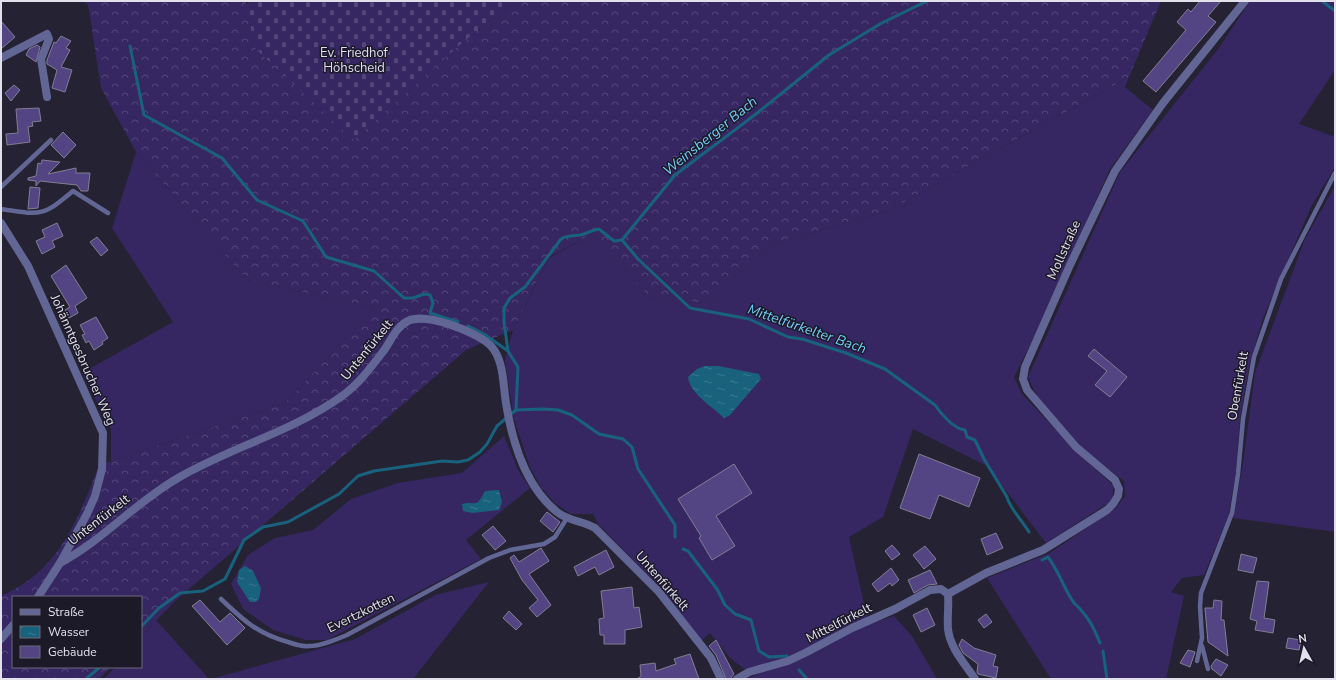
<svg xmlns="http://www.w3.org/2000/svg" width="1336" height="680" viewBox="0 0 1336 680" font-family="'Nunito Sans',sans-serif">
<defs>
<pattern id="forest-crowns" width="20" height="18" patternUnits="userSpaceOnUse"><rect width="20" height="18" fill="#362762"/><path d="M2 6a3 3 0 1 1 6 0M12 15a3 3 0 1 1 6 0" fill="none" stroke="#534679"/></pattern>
<pattern id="cemetery-stones" width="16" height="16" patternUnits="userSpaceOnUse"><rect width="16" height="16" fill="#362762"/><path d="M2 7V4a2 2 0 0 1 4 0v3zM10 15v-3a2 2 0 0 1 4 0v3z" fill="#534679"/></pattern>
<pattern id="water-ripples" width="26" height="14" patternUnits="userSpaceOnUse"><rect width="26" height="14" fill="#19627d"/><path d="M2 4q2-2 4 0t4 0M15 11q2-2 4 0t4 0" fill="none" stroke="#3a7890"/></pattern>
</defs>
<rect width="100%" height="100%" fill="#252233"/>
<g fill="#362762">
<path d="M1250 1H1335V70L1299 124 1335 137V167L1311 207 1263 318 1249 367 1240 419 1236 472 1228 518 1204 575 1182 578 1171 592 1184 596 1166 679H1051L987 578 1050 553 1116 508 1125 496 1124 481C1087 453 1046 422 1028 377L1120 172 1219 48Z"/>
<polygon points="1129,77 1125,87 1153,110 1110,169 1039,328 1014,377 1022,394 1080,455 1113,485 1113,500 1046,543 987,466 913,429 883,517 849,537 867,617 839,630 797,654 747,671 730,658 710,633 701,641 664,591 598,524 593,514 571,514 556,504 542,489 530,467 514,419 505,360 513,330 549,258 592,234 650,297 707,303 771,244 888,211"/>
<polygon points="136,152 247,280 374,308 285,403 111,461 111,429 82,373 173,322 112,228"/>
<polygon points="1335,186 1335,532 1233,518 1243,464 1255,373 1305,239"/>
<polygon points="504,436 519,472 530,488 466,540 481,559 327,640 306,640 273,630 243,609 231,584 248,555 275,538 313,530 351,499 398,483 462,473"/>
<polygon points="489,582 413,679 211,679 355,639 435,595"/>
<polygon points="894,616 912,636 937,679 745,679 800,659 857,628"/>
<polygon points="156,620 209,679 104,679 115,667 141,667 141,637"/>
</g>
<path fill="url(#forest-crowns)" d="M83 1H246V4L464 41 517 1H1161L1129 77 888 211 771 244 707 303 650 297 592 234 549 257 513 330 466 350 175 601 141 636V597H13V667H111L99 679H1V596C59 571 78 520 99 465L285 403 374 308 247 280 136 152 101 88 88 4Z"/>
<polygon fill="url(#cemetery-stones)" points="252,1 517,1 464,41 354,140 255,48 246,4"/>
<g fill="url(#water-ripples)">
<path d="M705 366H718L759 374 761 379 730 415 724 418C713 407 690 394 688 377L697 369Z"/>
<path d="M499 490 502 502 499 510 472 513 463 511 462 504C477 500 475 510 485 491Z"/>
<polygon points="245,566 253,571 261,588 259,599 256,602 250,602 237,582 239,570"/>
</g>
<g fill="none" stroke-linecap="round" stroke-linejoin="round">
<g stroke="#19627d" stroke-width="3">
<polyline points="1322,1 1335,11"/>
<polyline points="130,46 144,115 222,158 257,200 303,221 326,257 374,271 404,298 413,298 424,294 430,295 433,303 430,313 458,322"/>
<path d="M622 240 638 259 690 308 749 319 788 337 802 339 846 353 885 369 935 405C941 414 954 429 965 430L967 437 975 440 984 459 1007 497C1009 507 1023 522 1029 532"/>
<polyline points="468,326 484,334 508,351"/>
<polyline points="516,410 543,409 558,410 572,415 599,434 623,439 632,447 638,469 675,525 675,537"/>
<polyline points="683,549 688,551 717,589 725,605 735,614 751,620 759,651 769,657 787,656"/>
<path d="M1042 560 1048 557C1058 570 1063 586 1072 600 1074 604 1078 606 1080 609 1090 619 1095 631 1100 643"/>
<path d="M141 627 159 608 180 593 203 591 225 579 244 540 263 527 288 522 339 494 358 476 374 471 442 461 458 462 468 460 480 452 487 444 497 426 516 410 518 367 508 351 504 322V308L510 298 525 287 561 239C568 235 573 236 580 235 586 234 592 230 599 229L614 241 622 240 675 175 756 114 829 55 880 24 927 1"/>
<polyline points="1103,651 1107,679"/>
<polyline points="799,670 807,679"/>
<polyline points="86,679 100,667"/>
</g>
</g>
<g fill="#534584" stroke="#817e93">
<polygon points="1200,1 1221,1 1208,16 1216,22 1156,92 1143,81 1186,30 1177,22 1188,9 1191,12"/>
<polygon points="1,21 15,37 1,49"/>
<polygon points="61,36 71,41 66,48 70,50 61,67 72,70 65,92 52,88 57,70 47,64 47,60 54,42 56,43"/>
<polygon points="37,45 40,47 36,62 26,55 29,49"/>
<polygon points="14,85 20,90 11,101 5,93"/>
<polygon points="39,108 41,121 32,122 33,126 28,127 30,142 7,145 6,134 18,133 16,109"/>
<polygon points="63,132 76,145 64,158 51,145"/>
<polygon points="42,160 60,162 48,174 76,168 76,173 90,173 88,191 81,191 77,185 58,183 40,181 36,186 36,181 28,180 28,178 36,176 38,163 41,164"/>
<polygon points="30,187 40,188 38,208 28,209"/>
<polygon points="57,223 63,236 52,241 55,247 42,254 36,241 45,237 42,230"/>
<polygon points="97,237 108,250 101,256 90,242"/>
<polygon points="66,265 87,298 75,306 78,313 69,318 65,310 70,307 51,276"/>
<polygon points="96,317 108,338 102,342 103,344 94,350 89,341 86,343 82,335 85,334 80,325"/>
<polygon points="1094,349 1127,377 1110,397 1095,385 1107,371 1088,356"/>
<polygon points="919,454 980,478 969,507 939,495 930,519 900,508"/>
<polygon points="734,464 752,493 716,516 735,546 712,560 699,538 701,536 678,499"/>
<polygon points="547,512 560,522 553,532 540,521"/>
<polygon points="493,526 506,541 495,550 482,535"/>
<polygon points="996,533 1003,548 987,555 981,539"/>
<polygon points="892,545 900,554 892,560 885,551"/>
<polygon points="925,546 936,559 924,569 913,555"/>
<polygon points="541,548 549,561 529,574 551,605 537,617 529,608 538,600 522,580 510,558 514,555 519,562"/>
<polygon points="606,550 614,567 599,575 595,567 578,576 574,567"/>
<polygon points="1241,554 1257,558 1253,573 1238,570"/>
<polygon points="891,568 899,580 892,586 890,583 878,592 872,584"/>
<polygon points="930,570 937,584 928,585 914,593 908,580"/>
<polygon points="1257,581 1269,582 1264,618 1275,620 1273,633 1255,630 1257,621 1250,619"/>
<polygon points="632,587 634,608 639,607 642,627 625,630 625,644 604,644 604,635 600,635 599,619 604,618 601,591"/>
<polygon points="200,600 220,622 230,613 245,628 227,645 192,606"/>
<polygon points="1214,600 1222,601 1221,620 1224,620 1228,656 1208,642 1205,608 1213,608"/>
<polygon points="927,608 935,625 921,632 913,615"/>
<polygon points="509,611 522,624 516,630 503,618"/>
<polygon points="986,614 992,622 984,628 978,620"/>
<polygon points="1288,638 1301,640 1299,650 1286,648"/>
<polygon points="962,639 974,648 996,655 993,666 998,667 996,678 978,674 977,672 978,664 963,653 959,645"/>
<polygon points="716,640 734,674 730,679 726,679 716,655 709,646"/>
<polygon points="1188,650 1195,652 1190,667 1180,663"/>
<polygon points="690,654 699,679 637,679 641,676 640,665 655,663 656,671 676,664 674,659"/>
<polygon points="1216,659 1228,665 1221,676 1212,669 1211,666"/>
</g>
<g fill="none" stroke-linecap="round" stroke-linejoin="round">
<g stroke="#626695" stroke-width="4.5">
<polyline points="1,187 51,140"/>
<path d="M1 209C41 215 42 217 73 191L108 213"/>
<path d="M221 599C243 620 258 634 288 642 294 644 302 647 309 646 321 646 335 640 347 635L489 558 510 550 544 544 555 537 567 518"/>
<polyline points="1202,646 1208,669"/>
<polyline points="1197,661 1202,638 1200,606 1201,593 1232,513 1238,474 1243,419 1254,357 1281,279 1335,173"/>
</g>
<g stroke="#626695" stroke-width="8">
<polyline points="1,58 47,34 49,39 41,59 47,97"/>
<polyline points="1,223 28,266 103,433 102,469 95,496 87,514 60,563 38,597"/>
<path d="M60 563C103 540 136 502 178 478 231 447 292 432 342 396 359 384 372 366 385 349 391 340 397 326 408 321 425 312 478 332 491 346 504 360 503 385 506 403 512 441 526 487 557 512 568 521 583 521 595 528L659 592 711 658 721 679"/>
<polyline points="948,594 986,573 1043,550 1107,510 1113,504 1118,496 1119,489 1115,480 1076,447 1027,390 1023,379 1025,367 1070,265 1115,171 1163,103 1245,1"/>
<polyline points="1,639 13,625"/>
<path d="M737 679 749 672 788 661 805 653 852 628 895 609 930 590 941 589 948 594C949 606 947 617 948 629 950 648 965 664 975 679"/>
</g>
</g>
<g text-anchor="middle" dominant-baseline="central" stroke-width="3" stroke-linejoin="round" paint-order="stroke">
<g font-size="13" fill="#dfddf0" stroke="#1c1929">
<text x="354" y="53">Ev. Friedhof<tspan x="354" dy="15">Höhscheid</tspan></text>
</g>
<g font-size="13" fill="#e1e0eb" stroke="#1c1929">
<text transform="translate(1064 250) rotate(-66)">Mollstraße</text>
<text transform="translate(367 350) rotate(-51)">Untenfürkelt</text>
<text transform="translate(83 360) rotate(66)">Johänntgesbrucher Weg</text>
<text transform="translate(1238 386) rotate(-80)">Obenfürkelt</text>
<text transform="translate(99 520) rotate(-38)">Untenfürkelt</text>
<text transform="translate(662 581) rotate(49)">Untenfürkelt</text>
<text transform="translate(361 613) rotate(-26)">Evertzkotten</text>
<text transform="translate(839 623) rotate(-27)">Mittelfürkelt</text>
</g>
<g font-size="14" font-style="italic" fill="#71cff7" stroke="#1c1929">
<text transform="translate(710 136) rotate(-39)">Weinsberger Bach</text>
<text transform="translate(807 329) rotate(19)">Mittelfürkelter Bach</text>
</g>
</g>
<rect width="1336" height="680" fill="none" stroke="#e1e0eb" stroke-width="4"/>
<rect x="12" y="596" width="130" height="72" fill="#1c1929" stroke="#6b6977"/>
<rect x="20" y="609" width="20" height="6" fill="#626695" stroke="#6b6977"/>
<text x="48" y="616" font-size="12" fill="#e1e0eb">Straße</text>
<rect x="20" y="626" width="20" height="12" fill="url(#water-ripples)" stroke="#6b6977"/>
<text x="48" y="636" font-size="12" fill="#e1e0eb">Wasser</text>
<rect x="20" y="646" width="20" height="12" fill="#534584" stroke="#6b6977"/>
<text x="48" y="656" font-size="12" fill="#e1e0eb">Gebäude</text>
<g transform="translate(1304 648) rotate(352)" stroke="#1c1929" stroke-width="3" paint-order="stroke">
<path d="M0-3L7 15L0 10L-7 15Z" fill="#e1e0eb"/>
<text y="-6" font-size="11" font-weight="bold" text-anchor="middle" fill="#e1e0eb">N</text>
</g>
</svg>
